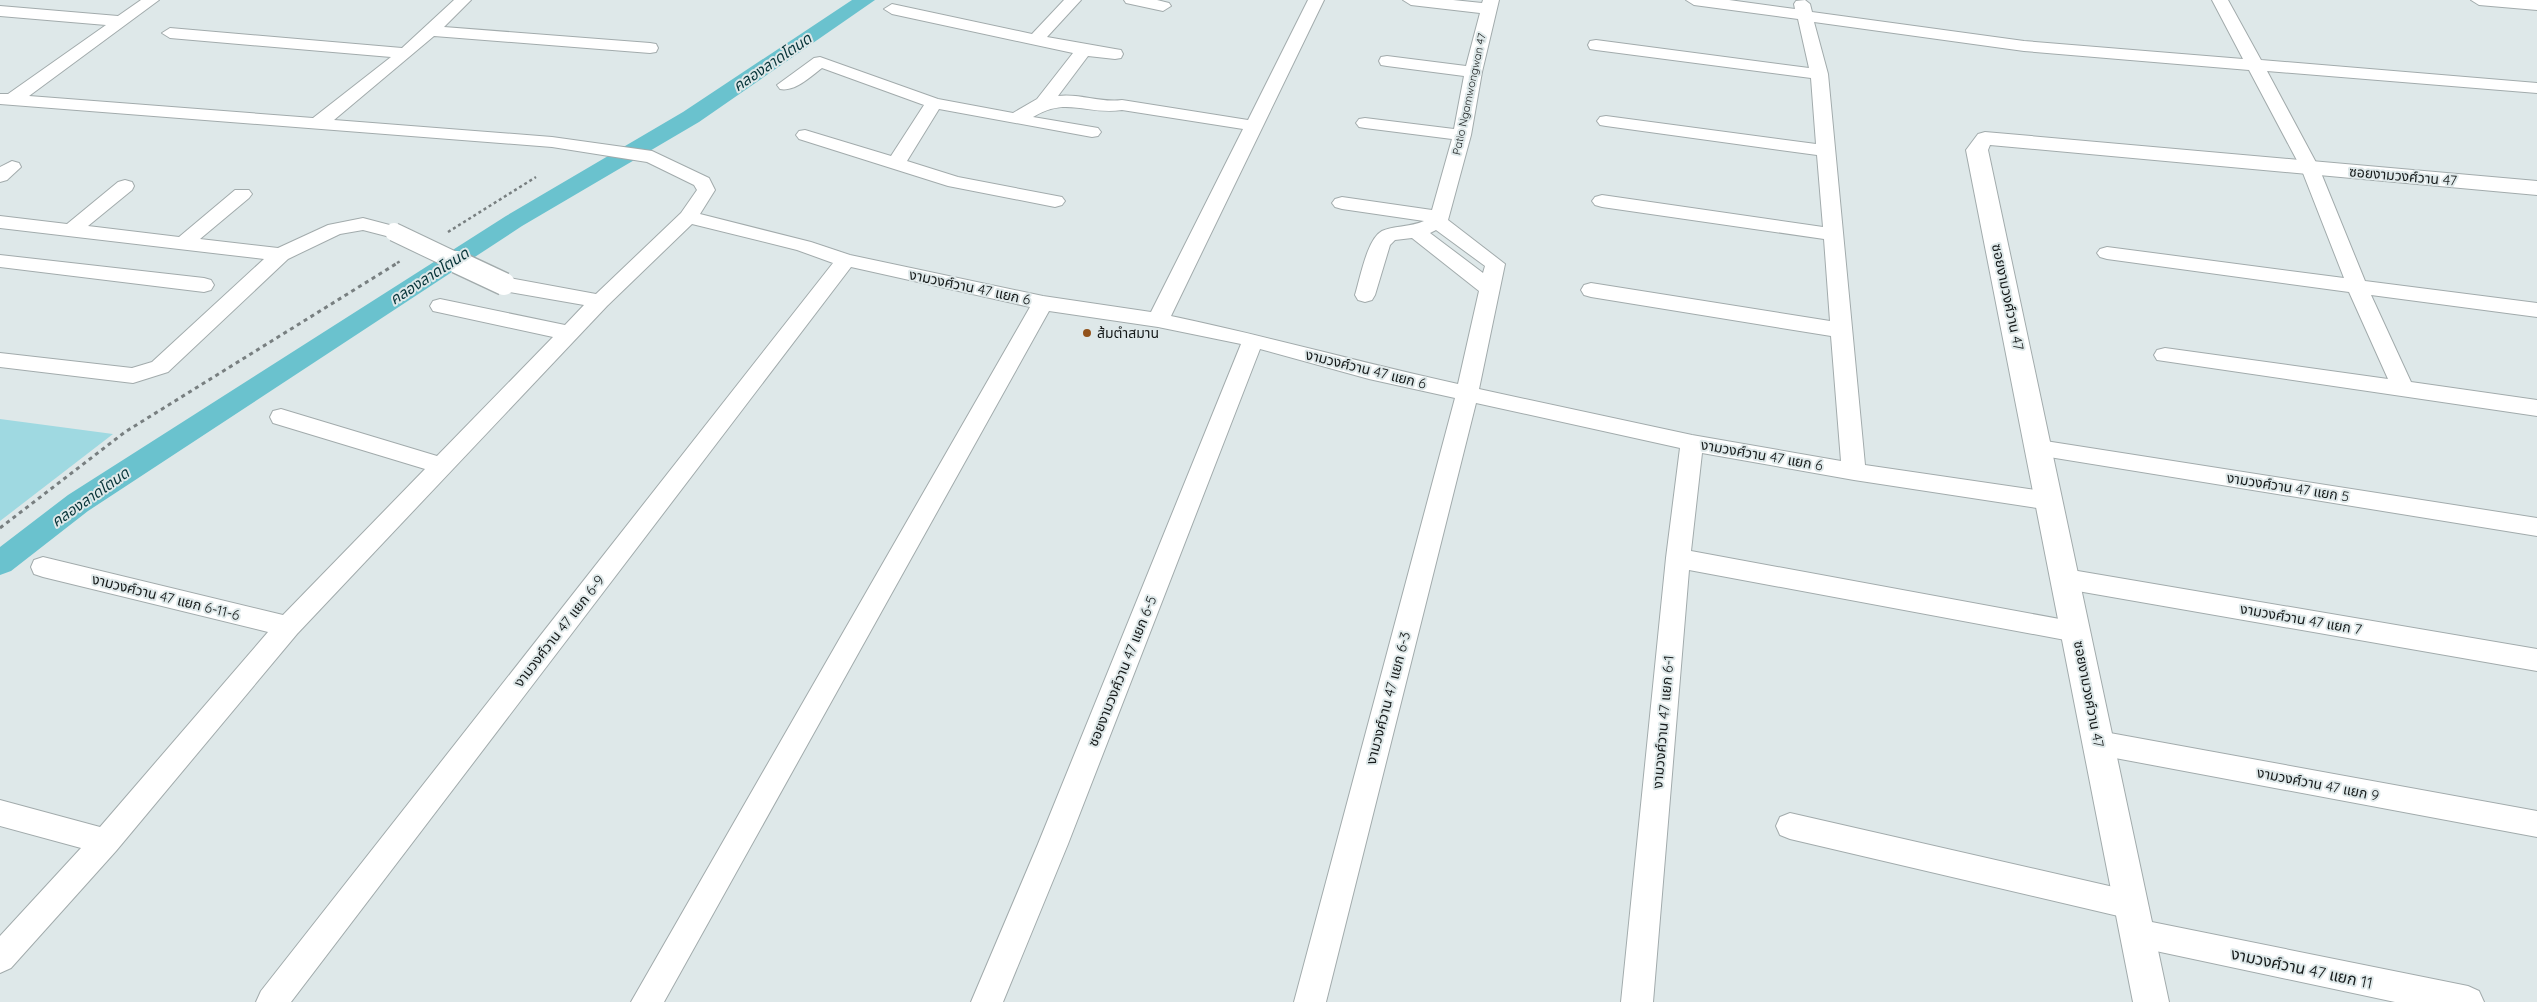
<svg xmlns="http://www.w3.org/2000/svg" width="2537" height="1002" viewBox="0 0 2537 1002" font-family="Quicksand,'Noto Sans Thai',sans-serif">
<rect width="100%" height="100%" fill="#dee8e9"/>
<polygon fill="#9fd9e1" points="0,419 113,434 0,521"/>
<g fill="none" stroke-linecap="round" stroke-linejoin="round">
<polygon fill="#6ac2ce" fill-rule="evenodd" points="852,0 875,0 699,122 522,226 88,511 11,571 0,575 0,547 68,495 506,216 683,112"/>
<g stroke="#a2abac" stroke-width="2">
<g id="minor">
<path d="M141 0H159L29 96 313 118 391 57 170 38 162 33 170 28 402 48 454 0H471L444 27 650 43 656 44 658 48 656 52 650 53 434 36 334 120 552 137 652 151 709 178 715 190 700 214 811 242 850 255 1043 296 1151 312 1243 129 1122 110C1086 115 1067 96 1033 117L1098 128 1101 132 1098 136 1092 137 939 109 907 161 958 177 1062 197 1065 201 1062 205 1055 207 948 186 799 139 796 135 799 131 805 130 891 156 924 105 822 68C810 77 795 92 780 89L777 85 814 58 820 57 938 99 1013 113 1037 99 1073 53 892 14 884 9 892 4 1032 34 1064 0H1081L1047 37 1115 49 1121 50 1123 54 1121 58 1115 59 1088 56 1058 96C1079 93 1100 103 1122 100L1248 120 1308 0H1324L1171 316C1267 336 1362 363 1458 384L1479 291 1412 238 1395 240 1390 245 1375 295 1372 300 1365 302 1358 300 1355 295C1360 279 1367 239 1382 231 1391 226 1411 227 1424 221L1342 209 1335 207 1332 203 1335 199 1342 197 1432 210 1452 139 1365 128 1359 127 1356 123 1359 119 1365 118 1454 129 1464 76 1387 66 1381 65 1379 61 1381 57 1387 56 1466 66 1480 13 1411 5 1403 0H1453L1482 3 1483 0H1499L1482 72 1471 135 1448 220 1505 264 1479 389 1692 435 1841 461 1831 336 1591 297 1584 295 1581 290 1584 285 1591 283 1830 321 1824 239 1602 207 1595 205 1592 201 1595 197 1602 195 1823 227 1817 155 1606 126 1600 125 1597 121 1600 117 1606 116 1816 144 1811 78 1596 50 1590 49 1588 45 1590 41 1596 40 1809 68 1798 19 1694 5 1686 0H1729L1795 9 1794 4 1796 1 1805 0 1810 4 1812 12 2024 41 2243 59 2212 0H2228L2261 60 2537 83V93L2267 71 2319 168 2365 281 2537 303V317L2371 295 2411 382 2537 400V416L2157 360 2154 355 2157 350 2165 348 2388 379 2349 292 2107 259 2100 257 2097 253 2100 249 2107 247 2344 278 2301 168 2249 70 2024 51 1814 22 1828 74 1865 465 2050 492 2058 495 2062 501 2058 507 2050 510 1854 480 1702 453 1691 551 2076 622 2085 625 2089 632 2085 639 2076 642 1689 570 1653 1002H1621L1666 558 1680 448 1476 403 1326 1002H1294L1455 398 1369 379 1260 349 1068 844 1003 1002H971L1038 844 1241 344 1158 327 1049 311 664 1002H631L1030 307 851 267 291 1002H256L261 991 833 263 797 250 692 224 607 306 297 634 116 851 11 968 0 973V936L81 848 0 826V800L100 827 268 632 43 577 34 574 31 567 34 560 43 557 283 615 425 469 273 423 270 417 273 411 281 409 437 456 553 337 433 311 430 306 433 301 440 299 565 325 584 305 504 291 497 289 494 284 497 279 504 277 596 294 681 213 697 190 694 185 647 162 552 147 0 104V94H8L106 25 0 16V6L118 16ZM1436 230 1485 266 1483 273 1430 233Z"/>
<polygon points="1124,0 1157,0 1169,3 1171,6 1163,11 1126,3"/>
<polygon points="2471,0 2537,0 2537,10 2479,5"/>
<polygon points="12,161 19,163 21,167 7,180 0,182 0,167"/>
<polygon points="125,180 132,182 134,186 132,190 88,226 179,237 235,190 249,190 252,194 249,198 200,239 278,248 328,225 363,218 401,228 404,232 401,236 394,238 363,230 340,234 288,259 168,372 133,383 0,367 0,353 132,368 152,362 264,259 0,228 0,216 67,224 118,182"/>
<polygon points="0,255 204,278 211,280 214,285 211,290 204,292 0,267"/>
<polygon points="2039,440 2537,518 2537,536 2031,454 2028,448 2031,442"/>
<polygon points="2066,569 2537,649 2537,671 2066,589 2057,586 2054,579 2057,572"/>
<polygon points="2099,731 2537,811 2537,837 2099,755 2089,751 2085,743 2089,735"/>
<polygon points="1790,813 2131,891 2142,895 2146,905 2142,915 2131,919 1790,839 1780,835 1776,826 1780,817"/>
<polygon points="2137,919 2468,986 2479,991 2484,1002 2395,1002 2137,947 2126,943 2122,933 2126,923"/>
</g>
</g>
<g stroke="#a2abac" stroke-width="2">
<polygon id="tertiary" points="1985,132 2537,181 2537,195 1990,145 1988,150 2169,1002 2133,1002 1966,150 1978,134"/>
</g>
<g stroke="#787f80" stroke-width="2.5" stroke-dasharray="3 3" stroke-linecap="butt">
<polyline points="448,232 536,177"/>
<polyline points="397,263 402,260"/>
</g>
<polyline stroke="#787f80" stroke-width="3" stroke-dasharray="4 4" stroke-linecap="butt" points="0,528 125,432 399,262"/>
<use href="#minor" fill="#fff" fill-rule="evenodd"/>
<use href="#tertiary" fill="#fff" fill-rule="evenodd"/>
<g stroke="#a2abac" stroke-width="20" stroke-linecap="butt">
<polyline id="minor-bridge-far1" points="394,232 459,263"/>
</g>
<g stroke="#a2abac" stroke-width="25" stroke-linecap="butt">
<polyline id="minor-bridge" points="457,262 504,284"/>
</g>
<use href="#minor-bridge-far1" stroke="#fff" stroke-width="18"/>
<use href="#minor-bridge" stroke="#fff" stroke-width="22"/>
</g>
<circle fill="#92521b" stroke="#dee8e9" stroke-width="2" cx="1087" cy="333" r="5"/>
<g text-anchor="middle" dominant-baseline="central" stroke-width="4" stroke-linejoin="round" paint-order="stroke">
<g font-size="11" fill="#151919" stroke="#dee8e9">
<text transform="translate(1469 94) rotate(-78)">Patio Ngamwongwan 47</text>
</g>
<g font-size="14" fill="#151919" stroke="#dee8e9">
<text transform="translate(2403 176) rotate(5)">ซอยงามวงศ์วาน 47</text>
<text transform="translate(970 287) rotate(12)">งามวงศ์วาน 47 แยก 6</text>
<text transform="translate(2008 297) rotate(78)">ซอยงามวงศ์วาน 47</text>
<text transform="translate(1366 369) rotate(14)">งามวงศ์วาน 47 แยก 6</text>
<text transform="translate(1762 455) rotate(10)">งามวงศ์วาน 47 แยก 6</text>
<text transform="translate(2288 487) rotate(9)">งามวงศ์วาน 47 แยก 5</text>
<text transform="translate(166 597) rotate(14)">งามวงศ์วาน 47 แยก 6-11-6</text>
<text transform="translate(2301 619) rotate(10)">งามวงศ์วาน 47 แยก 7</text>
<text transform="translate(559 631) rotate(-52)">งามวงศ์วาน 47 แยก 6-9</text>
<text transform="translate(1122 671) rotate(-68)">ซอยงามวงศ์วาน 47 แยก 6-5</text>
<text transform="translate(2089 694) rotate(79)">ซอยงามวงศ์วาน 47</text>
<text transform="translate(1388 698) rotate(-75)">งามวงศ์วาน 47 แยก 6-3</text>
<text transform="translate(1663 722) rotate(-85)">งามวงศ์วาน 47 แยก 6-1</text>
<text transform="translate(2318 784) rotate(11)">งามวงศ์วาน 47 แยก 9</text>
</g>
<g font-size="14" fill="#151919" stroke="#dee8e9" text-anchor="start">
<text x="1097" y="333">ส้มตำสมาน</text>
</g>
<g font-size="15" font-style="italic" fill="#063338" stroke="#dee8e9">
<text transform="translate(772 62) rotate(-34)">คลองลาดโตนด</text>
<text transform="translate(429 276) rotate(-33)">คลองลาดโตนด</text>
<text transform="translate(90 497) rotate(-35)">คลองลาดโตนด</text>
</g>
<g font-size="16" fill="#151919" stroke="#dee8e9">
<text transform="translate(2302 968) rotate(12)">งามวงศ์วาน 47 แยก 11</text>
</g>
</g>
</svg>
